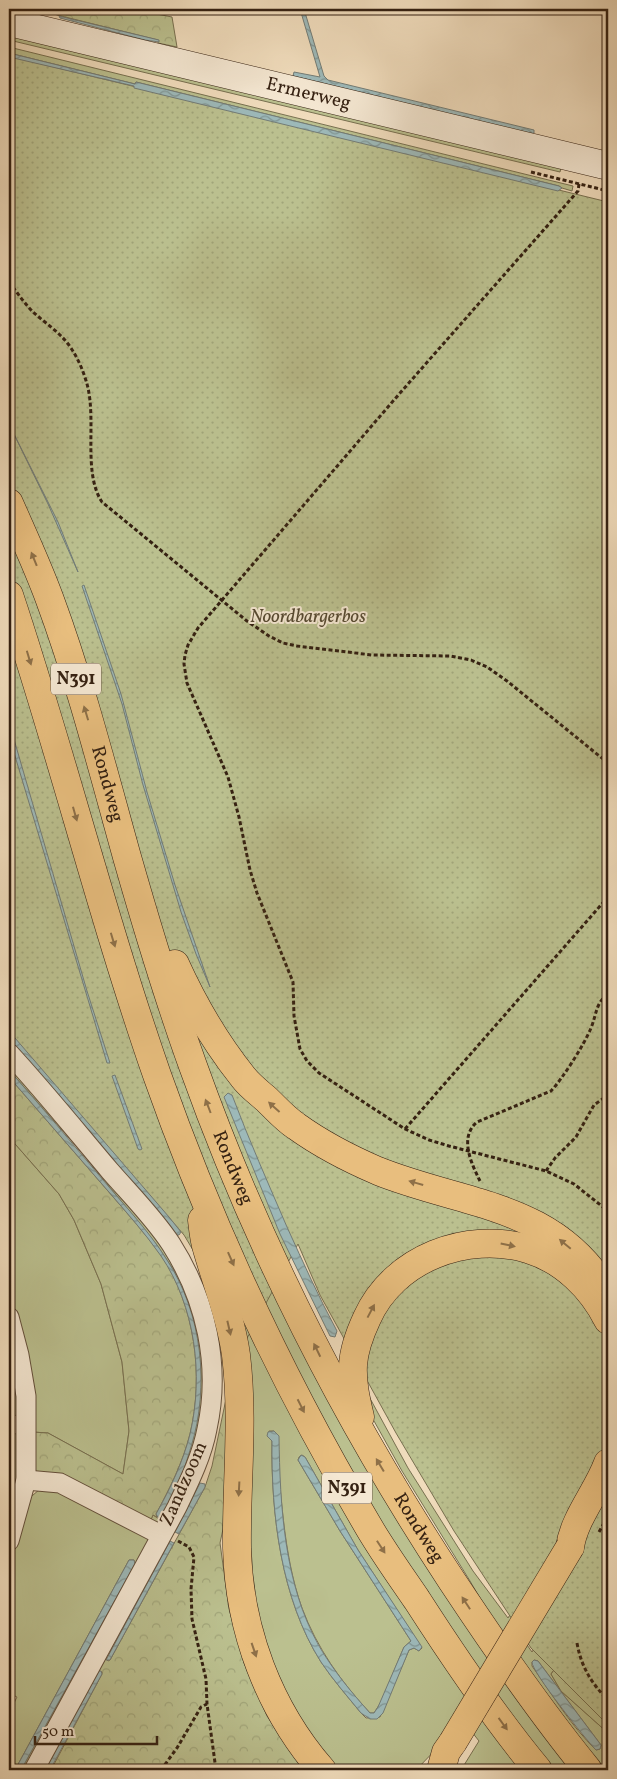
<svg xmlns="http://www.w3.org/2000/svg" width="617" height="1779" viewBox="0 0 617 1779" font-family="Vollkorn,serif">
<defs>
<pattern id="forest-crowns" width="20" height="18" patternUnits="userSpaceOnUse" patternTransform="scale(1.25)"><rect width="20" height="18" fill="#bbc08f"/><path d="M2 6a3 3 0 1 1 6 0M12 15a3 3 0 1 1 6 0" fill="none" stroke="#a1a57a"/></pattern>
<pattern id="park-dots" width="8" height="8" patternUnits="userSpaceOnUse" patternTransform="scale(1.25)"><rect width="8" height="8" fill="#bbc08f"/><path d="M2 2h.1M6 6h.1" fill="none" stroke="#a1a57a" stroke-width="1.8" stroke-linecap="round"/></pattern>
<pattern id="water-waves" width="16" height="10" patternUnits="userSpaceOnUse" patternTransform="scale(1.25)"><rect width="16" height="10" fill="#9db9b9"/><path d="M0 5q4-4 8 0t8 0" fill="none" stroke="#819695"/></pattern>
</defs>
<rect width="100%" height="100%" fill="#f0dcbc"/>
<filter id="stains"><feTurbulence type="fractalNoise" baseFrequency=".004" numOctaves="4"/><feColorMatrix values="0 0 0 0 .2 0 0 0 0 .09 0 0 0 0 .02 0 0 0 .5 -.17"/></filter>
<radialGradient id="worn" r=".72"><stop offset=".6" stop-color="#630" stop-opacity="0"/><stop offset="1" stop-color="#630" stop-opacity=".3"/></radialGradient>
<g fill="#bbc08f" stroke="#787050" fill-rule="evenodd">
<polygon points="9,30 562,164 560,172 9,40"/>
<polygon points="9,47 573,186 572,191 562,188 559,186 136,82 135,84 9,53"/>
<polygon points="9,1059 131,1201 179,1267 204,1336 205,1418 163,1525 149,1524 153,1515 159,1519 198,1417 201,1378 200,1361 188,1303 173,1269 157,1245 76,1146 9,1070"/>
<polygon points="9,1137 59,1194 74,1220 101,1284 122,1362 129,1431 123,1474 48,1433 32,1432 12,1309 9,1300"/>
<polygon points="236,1205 576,1770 549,1770 523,1736 361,1495 251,1285"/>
<path d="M212 1247 525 1770H461L479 1741 457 1713 441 1744 416 1770H328L280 1701 242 1560ZM269 1431H274C282 1490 282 1552 302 1608 317 1648 341 1682 370 1713H374L381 1702 404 1647 411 1641 340 1531 298 1460 299 1457 302 1455 305 1457 358 1550 422 1648 419 1651 414 1648 409 1650 380 1717 366 1718 361 1713C348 1697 333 1680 321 1662 281 1599 271 1514 272 1441L268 1437Z"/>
<path d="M479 1248C538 1248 585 1276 608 1331V1449L595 1482 583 1503 511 1622 532 1652 608 1523V1613L579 1642 575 1641 551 1674 561 1691 608 1733V1770H600L517 1662 470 1581 402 1471 369 1412 360 1392 357 1374 361 1346 370 1321 386 1296 407 1276 431 1260 455 1252ZM485 1253C563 1255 608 1313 608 1388 608 1403 607 1419 603 1433 595 1465 580 1492 564 1520L545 1515C544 1525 548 1533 554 1541L508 1618 473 1571 408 1468 366 1391 363 1375 364 1372H368C361 1303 421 1257 485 1253ZM534 1660 538 1661 601 1745 600 1749 596 1750C571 1726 552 1694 532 1666V1662Z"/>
<polygon points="9,1338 19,1410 16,1415 9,1422"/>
<polygon points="20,1433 17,1480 9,1485 9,1435"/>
<polygon points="57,1488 148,1537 151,1547 29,1770 21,1770 135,1564 134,1560 129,1560 15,1770 9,1770 9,1713 17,1697 9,1693 9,1560 17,1535 25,1502 40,1489"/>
</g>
<g fill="url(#forest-crowns)" stroke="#787050">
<polygon points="53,9 131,9 172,17 177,47 158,43 158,40 57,15 53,13"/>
<path d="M9 1077C42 1115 75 1153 108 1191 126 1212 145 1233 161 1255 195 1306 204 1375 190 1434 183 1462 170 1488 156 1514L157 1517 153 1515 149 1524 42 1477 30 1467 32 1432 48 1433 123 1474 129 1431 122 1362 101 1284 74 1220 59 1194 9 1137Z"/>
<polygon points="226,1399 227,1419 223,1529 220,1543 229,1609 244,1663 267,1716 303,1770 51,1770 102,1674 102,1672 98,1671 106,1658 108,1661 110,1660 205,1487 212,1466"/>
<polygon points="575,1641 608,1702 608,1733 561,1691 551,1674"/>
</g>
<polygon fill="url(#park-dots)" stroke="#787050" points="9,56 608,202 608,1725 531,1648 454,1531 396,1433 320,1295 298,1244 239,1353 215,1287 184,1235 9,1033"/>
<g fill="url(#water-waves)" stroke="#737c76">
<polygon points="300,9 304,9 324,76 328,80 534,130 534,133 532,134 293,76 294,72 320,77"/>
<polygon points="59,16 159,40 159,42 145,40 60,18"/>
<polygon points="9,53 135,84 136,82 559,186 562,188 558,191 134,88 134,86 9,57"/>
<polygon points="9,424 58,522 78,572 48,504"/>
<polygon points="84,585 121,694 147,792 175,885 210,987 196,954 181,912 143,785 122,704 82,586"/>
<polygon points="9,722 87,991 110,1063 107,1063 9,736"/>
<polygon points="9,1031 169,1217 181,1232 179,1235 176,1235 171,1228 9,1039"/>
<path d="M9 1070C41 1106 72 1143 103 1180 125 1206 149 1231 167 1260 202 1313 210 1386 191 1447 185 1466 174 1505 159 1519L156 1514C170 1489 183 1462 190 1434 204 1375 195 1306 161 1256 145 1233 126 1212 108 1191 75 1153 42 1115 9 1077Z"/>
<polygon points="115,1075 142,1149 140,1150 138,1149 112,1076"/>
<path d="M228 1093 232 1095C249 1140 268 1183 287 1227 303 1262 319 1298 337 1331L335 1337 330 1336 280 1234 224 1097Z"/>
<path d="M274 1431 279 1436C280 1506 284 1584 319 1646 333 1670 351 1692 370 1713H374L378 1707 404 1647 411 1641 340 1531 298 1460 301 1455 305 1457 358 1550 422 1647 419 1651 414 1648 409 1650 383 1713 377 1719H370L361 1713C348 1697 333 1680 321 1662 281 1599 271 1514 272 1441L267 1436 268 1432Z"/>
<polygon points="200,1483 205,1484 205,1487 179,1534 175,1532"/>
<polygon points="170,1541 174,1543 110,1660 106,1660"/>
<polygon points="129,1560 134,1560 135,1564 21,1770 15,1770"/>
<path d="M534 1660 538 1661 601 1745 600 1749 596 1750C586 1740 531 1671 532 1662Z"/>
<polygon points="98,1671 101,1671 102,1674 50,1770 45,1770"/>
</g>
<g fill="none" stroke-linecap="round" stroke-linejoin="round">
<g stroke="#64503c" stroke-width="21">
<g id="street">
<path d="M9 1053C44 1091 77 1132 110 1171 131 1195 154 1218 171 1244 206 1299 221 1365 207 1429 202 1456 189 1482 177 1507L34 1770"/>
<polyline points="9,1317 19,1355 26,1396 26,1480 9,1541"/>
<polyline points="26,1480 60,1483 161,1535"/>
</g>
</g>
<g stroke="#352112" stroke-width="29">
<g id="secondary">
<path id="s1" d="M9 22 608 166"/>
</g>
</g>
<g stroke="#352112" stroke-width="29">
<g id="primary">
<path id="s2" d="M9 503C23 535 38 567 50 600 81 684 103 771 127 857 147 927 168 997 193 1066 258 1248 346 1420 452 1581 495 1646 539 1710 588 1770"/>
<path d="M9 595C62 754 102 917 157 1075 212 1231 283 1382 367 1524 382 1550 400 1575 417 1600 455 1659 494 1717 538 1770"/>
<path d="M175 964C194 1006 215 1042 243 1077 249 1085 258 1092 265 1098 275 1107 284 1118 296 1126 321 1144 350 1159 378 1171 465 1206 555 1203 608 1294"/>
<path d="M202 1220C203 1229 204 1240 207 1249 217 1284 231 1319 236 1355 244 1420 236 1484 237 1548 239 1630 269 1709 322 1770"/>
<path d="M360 1417C356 1400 352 1383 353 1365 354 1348 360 1333 367 1318 394 1258 467 1231 528 1249 564 1260 592 1288 608 1320"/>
<path d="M570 1547C574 1518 598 1491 608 1463"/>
<polyline points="441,1770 446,1752 453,1742"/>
</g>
</g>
<g stroke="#352112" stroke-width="3" stroke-dasharray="4 2.5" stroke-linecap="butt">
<polyline points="531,172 608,191"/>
<polyline points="579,184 578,191 400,393 198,628 188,645 185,655 184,664 187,683 228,777 239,817 250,870 257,893 293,982 294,1016 300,1049 307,1061 319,1073 405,1129 429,1140 449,1146 546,1171 574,1184 608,1211"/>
<path d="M9 282C17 292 24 303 33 312 42 320 53 328 62 337 75 350 84 371 88 388 96 424 83 473 102 502L247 621 269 636 283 643 297 646 372 655 450 656 471 660 487 667 507 681 608 763"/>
<polyline points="405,1129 608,897"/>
<polyline points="546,1171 555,1158 576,1137 594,1105 608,1095"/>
<path d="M480 1181C471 1163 459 1137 477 1122L551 1091C563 1078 584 1045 591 1028 597 1013 595 1005 608 993"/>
<polyline points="599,1532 608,1516"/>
<polyline points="178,1541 189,1547 194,1557 191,1589 192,1619 206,1679 207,1704 216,1770"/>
<path d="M577 1643C581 1666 591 1683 608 1700"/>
<polyline points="161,1770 177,1748 201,1707 207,1704"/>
</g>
<use href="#street" stroke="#f5e8d3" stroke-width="19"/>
<use href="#secondary" stroke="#f5e8d3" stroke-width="28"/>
<use href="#primary" stroke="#e8be7e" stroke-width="28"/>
<g stroke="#352112" stroke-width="29" stroke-linecap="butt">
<polyline id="primary-bridge" points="453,1742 570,1547"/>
</g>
<use href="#primary-bridge" stroke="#e8be7e" stroke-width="28"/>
</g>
<defs><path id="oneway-solid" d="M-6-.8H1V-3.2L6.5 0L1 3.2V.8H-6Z" transform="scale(1.25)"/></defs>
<g fill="#8e7048">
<use href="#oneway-solid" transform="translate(34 559) rotate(-112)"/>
<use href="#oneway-solid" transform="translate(29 658) rotate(73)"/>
<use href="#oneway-solid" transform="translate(86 713) rotate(-107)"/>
<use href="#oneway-solid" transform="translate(75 814) rotate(74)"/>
<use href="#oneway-solid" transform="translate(113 940) rotate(73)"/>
<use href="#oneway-solid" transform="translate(208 1106) rotate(-111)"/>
<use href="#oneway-solid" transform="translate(274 1107) rotate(-138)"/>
<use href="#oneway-solid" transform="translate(416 1183) rotate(-164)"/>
<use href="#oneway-solid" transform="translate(565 1244) rotate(-140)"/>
<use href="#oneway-solid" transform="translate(508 1245) rotate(12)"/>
<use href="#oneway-solid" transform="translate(231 1259) rotate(66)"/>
<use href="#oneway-solid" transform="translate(371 1311) rotate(-62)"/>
<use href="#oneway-solid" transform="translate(229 1328) rotate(77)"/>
<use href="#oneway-solid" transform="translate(317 1350) rotate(-116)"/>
<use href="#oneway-solid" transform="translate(301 1406) rotate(63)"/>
<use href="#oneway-solid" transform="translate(380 1465) rotate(-121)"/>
<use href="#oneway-solid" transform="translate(239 1489) rotate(93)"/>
<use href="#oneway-solid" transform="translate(381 1547) rotate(57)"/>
<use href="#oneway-solid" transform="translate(466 1603) rotate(-123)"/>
<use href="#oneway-solid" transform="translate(254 1650) rotate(71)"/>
<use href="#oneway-solid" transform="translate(503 1724) rotate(54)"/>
</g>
<g text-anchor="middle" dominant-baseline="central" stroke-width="4" stroke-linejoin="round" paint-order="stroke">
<g fill="#f5e8d3" stroke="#6f5d4c" stroke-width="1">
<rect x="51" y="663.5" width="50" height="31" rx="4"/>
<rect x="322" y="1472.5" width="50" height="31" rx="4"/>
</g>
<g font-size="18" font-weight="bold" fill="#352112">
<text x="76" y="679">N391</text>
<text x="347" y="1488">N391</text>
</g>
<g font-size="19" fill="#352112" stroke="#f5e8d3">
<text stroke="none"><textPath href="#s1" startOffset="308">Ermerweg</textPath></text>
<text stroke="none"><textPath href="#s2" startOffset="298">Rondweg</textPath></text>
<text stroke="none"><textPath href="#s2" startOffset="702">Rondweg</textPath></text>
<text transform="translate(184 1484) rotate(-66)">Zandzoom</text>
<text stroke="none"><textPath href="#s2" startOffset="1108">Rondweg</textPath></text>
</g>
<g font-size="19" font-style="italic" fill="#564931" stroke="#f5e8d3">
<text x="308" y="617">Noordbargerbos</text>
</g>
</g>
<rect width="617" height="1779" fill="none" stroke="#f0dcbc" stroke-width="30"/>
<rect x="10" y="10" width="597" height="1759" fill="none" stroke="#352112" stroke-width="2.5"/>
<rect x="15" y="15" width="587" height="1749" fill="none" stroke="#352112"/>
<path d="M35 1736v8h122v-8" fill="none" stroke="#352112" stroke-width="2.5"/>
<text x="42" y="1736" font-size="15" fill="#352112" stroke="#f5e8d3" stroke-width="4" paint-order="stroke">50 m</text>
<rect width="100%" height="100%" filter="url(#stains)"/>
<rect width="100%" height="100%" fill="url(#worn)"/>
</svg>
